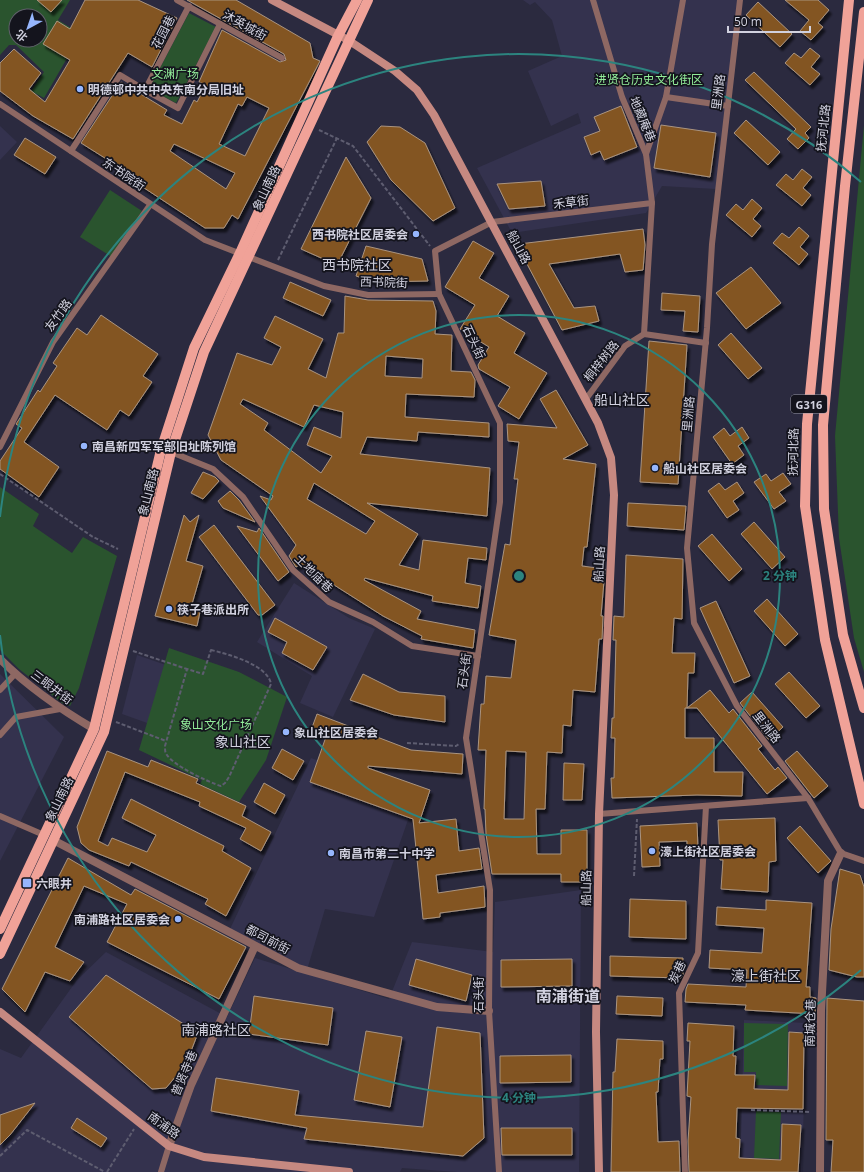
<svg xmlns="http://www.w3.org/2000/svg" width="864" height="1172" viewBox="0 0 864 1172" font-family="'Open Sans','Noto Sans SC',sans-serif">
<defs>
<filter id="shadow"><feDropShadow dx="2.5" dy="4" stdDeviation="1" flood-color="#0009"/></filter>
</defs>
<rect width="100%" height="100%" fill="#2b2a3f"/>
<g fill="#34324e">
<polygon points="523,0 738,0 716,189 662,186 646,213 512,233 477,168 581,123 578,113 551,126 528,71 562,56 552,20 535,2 530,5"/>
<polygon points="0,126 17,142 0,160"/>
<polygon points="294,583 349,618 375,629 333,717 300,703 312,676 257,642"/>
<polygon points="137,655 258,697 234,754 122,714"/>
<polygon points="0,674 64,737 0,861"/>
<polygon points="311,758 416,797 374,917 325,909 307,970 230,929"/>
<polygon points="581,890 579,1172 457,1172 402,1168 400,1172 0,1172 0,1049 21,1058 77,980 106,952 227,1017 255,958 389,999 412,942 493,952 495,902"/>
<polygon points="744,1020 806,1023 802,1172 740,1172"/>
</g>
<g fill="#2a542e" fill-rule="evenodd">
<path d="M0 0H70L58 20 81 34 44 98 31 91 44 72 16 45H9L0 55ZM16 16H40V40H16Z"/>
<polygon points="189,13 216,27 176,103 149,89"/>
<polygon points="864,125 864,672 854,638 839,538 835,436"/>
<polygon points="110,190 142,211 112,257 80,237"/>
<polygon points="0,487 39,514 33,526 72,553 83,537 117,556 79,688 70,706 62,703 19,669 0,650"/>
<polygon points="169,648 239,672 287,697 266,760 239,802 200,784 202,780 139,750"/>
<polygon points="744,1023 788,1024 787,1086 756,1085 756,1072 744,1072"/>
<polygon points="756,1111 781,1112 779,1159 754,1158"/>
</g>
<g fill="#835521" stroke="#aa9480" fill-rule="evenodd" filter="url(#shadow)">
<polygon points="37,0 62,0 51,12"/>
<polygon points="85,0 138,0 177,18 152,67 128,53 73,139 33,116 0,91 0,63 14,49 41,73 29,89 45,102 70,60 43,44 57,21 70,29"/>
<path d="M187 0H236L310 43 313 58 320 61 238 219 232 215 224 228H205L132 180 135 177 81 143 121 82 167 110 164 115 182 124 194 100 197 102 206 85 199 82 222 30 280 62 286 60 284 54ZM247 97 269 108 245 156 219 144 238 104 242 106ZM174 144 235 173 226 189 170 151Z"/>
<polygon points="785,0 818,0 829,10 818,23 823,27 811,40 800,31 809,20"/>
<polygon points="758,2 792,34 780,47 746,15"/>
<polygon points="810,48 820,56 811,67 820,74 810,85 785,63 794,53 801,58"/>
<polygon points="754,72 811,127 805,133 809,138 798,149 787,139 796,129 745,80"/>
<polygon points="621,106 637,147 604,160 600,151 591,155 584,137 600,131 594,117"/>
<polygon points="746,120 780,152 768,165 734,133"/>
<polygon points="661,125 716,133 710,177 654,168"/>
<polygon points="381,126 400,127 425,143 455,208 433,221 391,180 367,142"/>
<polygon points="25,138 56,157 45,174 14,155"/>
<polygon points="346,157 371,198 337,265 301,249"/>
<polygon points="802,169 812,177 803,188 811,195 802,206 776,185 786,174 793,180"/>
<polygon points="541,181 545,206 509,209 497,184"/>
<polygon points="752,199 762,208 753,219 761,226 752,237 726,215 736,204 743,210"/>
<polygon points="799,227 809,236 800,247 808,254 799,265 773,243 782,233 789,238"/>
<polygon points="643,229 645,245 643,270 625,272 620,254 549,264 574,308 595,306 599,321 562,330 527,264 519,244"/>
<polygon points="473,241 494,253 479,278 509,296 497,316 525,333 514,353 547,373 519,419 498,406 510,387 479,369 478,365 489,347 460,329 475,305 445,287"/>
<polygon points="366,246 422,259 428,281 375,282 356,276"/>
<polygon points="751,267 781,303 746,329 716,293"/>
<polygon points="290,282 331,300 323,316 283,298"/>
<polygon points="662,293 700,296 698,332 683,331 685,311 661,310"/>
<path d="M345 296 368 300 433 301 436 311 435 334 452 335 451 371 471 372 475 380 474 397 406 394 405 417 489 423V437L418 432 417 441 367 437 360 454 490 468 487 516 367 503 418 534 399 565 419 570 423 540 487 548 486 560 468 558 465 583 481 586 478 608 432 601 433 596 365 578 364 580 421 611 417 619 475 630 473 648 421 639 422 636 383 616 301 564 296 567 289 556 296 545 260 496 271 500 273 496 221 460 208 435 237 353 272 365 281 347 264 338 275 316 323 339 308 369 326 378 338 333H344ZM386 356 423 359 422 378 385 376ZM243 399 304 427 314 405 343 412 341 438 314 427 307 445 332 456 321 473 264 430 268 423 240 404ZM314 483 375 521 366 534 307 499Z"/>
<polygon points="101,315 158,354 143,376 152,382 129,416 120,410 107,430 55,395 24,442 59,467 39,497 0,469 0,461 22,428 16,424 20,418 38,390 40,392 57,366 53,363 77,328 87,335"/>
<polygon points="731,333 762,368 748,379 718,345"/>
<polygon points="649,341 687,345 678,484 640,482"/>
<path d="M556 390 588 445 563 459 596 464 587 547H584L582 566 605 569 601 616H603L602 639H599L595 692 573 690 571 726 563 725 562 753 547 752 545 809H536L537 854H561V830H587V882H561V874H492L486 834 485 809H484L486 750H478L481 704H484L486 676 511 678 516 640 489 635 505 544 510 545 518 479H514L519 442 508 441 507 424 557 428 540 399ZM506 751 526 752 524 819H504Z"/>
<polygon points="742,427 749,438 738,446 744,455 732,464 713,437 724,428 730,436"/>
<polygon points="203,472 215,477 219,481 203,499 191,493"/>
<polygon points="783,473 791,484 779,492 786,501 774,509 754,482 766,474 771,481"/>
<polygon points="737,482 744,493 733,501 739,510 727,518 708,491 719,483 725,490"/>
<polygon points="230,491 239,500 255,522 223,508 218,501"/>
<polygon points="628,503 686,506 684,530 627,526"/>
<polygon points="184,515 190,522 199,515 186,561 203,566 192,604 201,607 197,626 155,616"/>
<polygon points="754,522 785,557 772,569 741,534"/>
<polygon points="214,525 275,605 262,615 258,615 199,537"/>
<polygon points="237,526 257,532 259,528 289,572 278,581"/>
<polygon points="712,534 742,569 729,581 698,546"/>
<polygon points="626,555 683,559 682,619 674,618 672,653 695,653 694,673 688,673 687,708 710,690 729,713 733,709 762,746 758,749 775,770 778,767 787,778 767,794 697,708 685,708 685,738 714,738 714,772 743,772 742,796 697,795 612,798 611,778 614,778 615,738 611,738 612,718 614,718 616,640 613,640 614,616 624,617"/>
<polygon points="767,599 798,634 785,646 754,611"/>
<polygon points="716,601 750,676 734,683 700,608"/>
<polygon points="275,618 327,647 313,670 282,653 287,642 268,632"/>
<polygon points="789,672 820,706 806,718 775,684"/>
<polygon points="363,674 399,692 445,696 445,722 394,715 350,700"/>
<polygon points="752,692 783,727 769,740 740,703"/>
<polygon points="317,714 411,750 463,754 462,774 368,766 368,768 430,790 419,823 456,819 459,851 479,848 482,869 436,875 438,893 484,886 485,907 440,913 440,917 423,919 413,819 310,782 327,734 320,731 318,736 310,733"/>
<polygon points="282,749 304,761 293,780 272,768"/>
<polygon points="107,751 148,767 151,760 198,779 196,783 246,806 242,816 271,832 261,851 240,839 246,828 199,806 200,802 125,772 98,841 108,846 112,838 147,852 156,835 122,818 131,799 224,846 222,851 251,868 226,916 205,904 208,899 131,862 129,866 89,850 81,843 77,827"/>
<polygon points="797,751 828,786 814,798 785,761"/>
<polygon points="564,763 584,764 582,800 563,800"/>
<polygon points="264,783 285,795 275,814 254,802"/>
<polygon points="775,818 776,861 769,862 768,892 721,889 723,860 720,860 718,820"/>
<polygon points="697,823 698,849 687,849 687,841 659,842 660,866 642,867 640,826"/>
<polygon points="800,826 831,861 818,873 787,838"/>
<polygon points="68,858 131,895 135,889 246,947 219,999 107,942 127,904 84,886 55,947 84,962 70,981 45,972 25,1012 2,989"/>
<polygon points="840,869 860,875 864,887 864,977 857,977 829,970 831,929"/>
<polygon points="630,899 686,901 686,939 629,937"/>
<polygon points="766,900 812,903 806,987 810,987 810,997 816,998 815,1014 745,1010 746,1005 685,1002 686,989 688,984 746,987 747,970 709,968 710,950 762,953 764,928 716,925 717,907 766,910"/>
<polygon points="610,956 683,958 683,974 681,978 610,976"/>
<polygon points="416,959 472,975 466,1001 409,985"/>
<polygon points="572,959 572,986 501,987 501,960"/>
<polygon points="106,975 198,1033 186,1064 166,1088 152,1089 69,1017"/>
<polygon points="254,996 333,1008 328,1045 249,1034"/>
<polygon points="617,996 663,998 662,1016 616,1014"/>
<polygon points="827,998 864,1001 864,1172 831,1172 833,1140 826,1140"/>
<polygon points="688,1023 734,1026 733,1056 736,1056 735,1075 755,1075 754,1089 788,1090 789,1032 804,1033 803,1109 737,1108 736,1138 740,1139 739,1158 781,1160 782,1124 801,1125 798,1172 689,1172 688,1141 691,1097 687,1096 690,1041 687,1041"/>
<polygon points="437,1027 480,1033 484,1138 463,1156 304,1139 307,1128 211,1111 216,1078 299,1091 295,1115 423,1127"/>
<polygon points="366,1031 402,1037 390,1107 354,1100"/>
<polygon points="617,1039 663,1041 663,1059 660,1059 658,1092 656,1092 658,1142 679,1141 680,1172 611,1172 613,1072 615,1072"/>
<polygon points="571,1055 571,1082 500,1083 500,1056"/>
<polygon points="35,1103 10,1135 0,1145 0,1115"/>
<polygon points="77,1118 107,1138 101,1147 71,1128"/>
<polygon points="501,1128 572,1128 572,1155 502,1155"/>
</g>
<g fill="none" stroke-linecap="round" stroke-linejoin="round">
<g stroke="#5e5d70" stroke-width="2" stroke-dasharray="4 2" stroke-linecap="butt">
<polyline points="319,130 353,146 430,246"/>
<polyline points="278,260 337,138"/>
<polyline points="0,474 93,537 118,549"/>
<path d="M211 650C228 654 268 665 271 684L229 777 225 783 221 786C208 782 174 766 167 755 165 753 165 750 165 746L187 669 203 674Z"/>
<polyline points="133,651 187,669"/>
<polyline points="116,722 166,741"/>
<polyline points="407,743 456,746 459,744"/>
<polyline points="634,876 637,819"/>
<polyline points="751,1110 811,1112"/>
<polyline points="0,1156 27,1130 105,1172"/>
<polyline points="107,1172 134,1129"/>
</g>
<g stroke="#8e6863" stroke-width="6">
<polyline points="177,0 282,58"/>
<polyline points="740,0 712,244 707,328 687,548 694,623 737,706 808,798 841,853 864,861"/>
<polyline points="145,90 178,108 220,24"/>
<polyline points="666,97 728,106"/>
<polyline points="0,104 205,240 324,286 368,295 439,294"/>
<polyline points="71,151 120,75 145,90 189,6"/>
<polyline points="646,154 666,97 683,0"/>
<polyline points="644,334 652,203"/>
<polyline points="586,399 625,346 644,334 706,343"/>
<polyline points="0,447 53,342 150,205"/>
<polyline points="171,452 213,469 243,497 293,570 329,602 373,622 412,646 478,656"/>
<polyline points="0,690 15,674"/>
<polyline points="0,735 16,717 60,709"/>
<polyline points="599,814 808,798"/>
<polyline points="0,816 44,835"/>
<polyline points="161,1172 169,1146"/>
<polyline points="499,1172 489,1011 490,890 466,738 500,502 500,423 439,294 435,251 492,222 652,203 646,154 622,97 593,0"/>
<polyline points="685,1172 679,993 698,953 706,806"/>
</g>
<g stroke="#8e6863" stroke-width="8">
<path d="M0 659C28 687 60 709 94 729"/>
<polyline points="53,840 298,968 437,1007 489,1011"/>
<polyline points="169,1146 191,1085 255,946"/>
<polyline points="820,1172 821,1011 828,881 841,853"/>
</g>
<g stroke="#c68981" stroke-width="8">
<polyline points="272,0 348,40 395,71 417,90 434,115 598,423 611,458 614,495 599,814 596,1032 599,1172"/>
<polyline points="0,1012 169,1146 204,1157 349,1172"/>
</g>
<g stroke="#f0a298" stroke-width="10">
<polyline points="849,0 807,424 805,506 825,640 864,804"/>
<polyline points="864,12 845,186 823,425 824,509 843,635 864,708"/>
<polyline points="0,929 94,729 161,450 194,348 240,253 338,36 357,0"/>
<polyline points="0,954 104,732 171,452 204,352 368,0"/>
</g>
</g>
<g fill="none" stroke="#2c847f" stroke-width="2">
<circle cx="519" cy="576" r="261"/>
<path d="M861 970A522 522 0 0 1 0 635M0 517A522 522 0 0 1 861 182"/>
</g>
<g fill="#96b6fd" stroke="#14141d" stroke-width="1.5">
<circle cx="80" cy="89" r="4"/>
<circle cx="416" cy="234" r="4"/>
<circle cx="84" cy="446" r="4"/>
<circle cx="655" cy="468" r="4"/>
<circle cx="169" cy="609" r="4"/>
<circle cx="286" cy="732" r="4"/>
<circle cx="652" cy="851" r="4"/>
<circle cx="331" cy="853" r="4"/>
<rect x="22" y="878" width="10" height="10" rx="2"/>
<circle cx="178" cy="919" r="4"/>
</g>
<g text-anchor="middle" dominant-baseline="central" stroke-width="3.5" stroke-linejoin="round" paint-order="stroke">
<rect fill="#14141d" stroke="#9898a5" stroke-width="1" x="791" y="395" width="36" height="18" rx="3"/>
<g font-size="11" font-weight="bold" fill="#d1d1df">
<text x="809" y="404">G316</text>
</g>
<g font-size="12" fill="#d1d1df" stroke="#14141d">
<text transform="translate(245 25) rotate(29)">沐英城街</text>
<text transform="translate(163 32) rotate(-63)">花园巷</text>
<text transform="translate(718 92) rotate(-83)">里洲路</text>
<text transform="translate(643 119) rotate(67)">地藏庵巷</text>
<text transform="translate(823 128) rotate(-84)">抚河北路</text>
<text transform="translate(124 174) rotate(34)">东书院街</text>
<text transform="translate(266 188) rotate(-65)">象山南路</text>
<text transform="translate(571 202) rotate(-7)">禾草街</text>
<text transform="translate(519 247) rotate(62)">船山路</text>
<text transform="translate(384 282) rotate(2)">西书院街</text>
<text transform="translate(58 315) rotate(-54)">友竹路</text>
<text transform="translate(474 342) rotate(65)">石头街</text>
<text transform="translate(601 361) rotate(-52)">桐梓树路</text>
<text transform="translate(688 414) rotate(-85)">里洲路</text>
<text transform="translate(793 452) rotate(-89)">抚河北路</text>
<text transform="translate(148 492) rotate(-76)">象山南路</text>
<text transform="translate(599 564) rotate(-87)">船山路</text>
<text transform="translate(314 573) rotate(45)">土地庙巷</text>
<text transform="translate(464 671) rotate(-82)">石头街</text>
<text transform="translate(52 687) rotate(37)">三眼井街</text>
<text transform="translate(767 727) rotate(52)">里洲路</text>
<text transform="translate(59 799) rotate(-64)">象山南路</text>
<text transform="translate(586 888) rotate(-89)">船山路</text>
<text transform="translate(268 939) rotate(28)">都司前街</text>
<text transform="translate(677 972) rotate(-65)">炭巷</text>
<text transform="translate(478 995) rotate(-90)">石头街</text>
<text transform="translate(810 1023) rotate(-89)">南城仓巷</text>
<text transform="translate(184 1073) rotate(-67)">普贤寺巷</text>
<text transform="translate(164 1125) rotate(35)">南浦路</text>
</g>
<g font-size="12" fill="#93ed9a" stroke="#14141d">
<text x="175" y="73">文渊广场</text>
<text x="649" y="79">进贤仓历史文化街区</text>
<text x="216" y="724">象山文化广场</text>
</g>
<g font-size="12" font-weight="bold" fill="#d1d1df" stroke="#14141d" text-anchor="start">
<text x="88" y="89">明德邨中共中央东南分局旧址</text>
<text x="408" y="234" text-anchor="end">西书院社区居委会</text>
<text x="92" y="446">南昌新四军军部旧址陈列馆</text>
<text x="663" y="468">船山社区居委会</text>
<text x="177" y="609">筷子巷派出所</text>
<text x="294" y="732">象山社区居委会</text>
<text x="660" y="851">濠上街社区居委会</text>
<text x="339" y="853">南昌市第二十中学</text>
<text x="36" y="883">六眼井</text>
<text x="170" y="919" text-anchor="end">南浦路社区居委会</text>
</g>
<g font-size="14" fill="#d1d1df" stroke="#14141d">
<text x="357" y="264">西书院社区</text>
<text x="622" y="399">船山社区</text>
<text x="243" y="741">象山社区</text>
<text x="766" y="975">濠上街社区</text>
<text x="216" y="1029">南浦路社区</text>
</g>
<g font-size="16" font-weight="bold" fill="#d1d1df" stroke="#14141d">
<text x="568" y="996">南浦街道</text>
</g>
</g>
<circle cx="519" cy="576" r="6" fill="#2c847f" stroke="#14141d" stroke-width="2"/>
<g font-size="12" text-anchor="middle" font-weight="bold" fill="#2c847f" stroke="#14141d" stroke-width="3.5" stroke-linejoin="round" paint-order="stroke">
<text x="780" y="580">2 分钟</text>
<text x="519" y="1102">4 分钟</text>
</g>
<g transform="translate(28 28) rotate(220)"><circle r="19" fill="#14141d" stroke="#60606b"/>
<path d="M0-3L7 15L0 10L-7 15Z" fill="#96b6fd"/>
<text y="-6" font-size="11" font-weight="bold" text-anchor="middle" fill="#d1d1df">北</text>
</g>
<path d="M728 26v6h82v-6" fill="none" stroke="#d1d1df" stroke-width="2"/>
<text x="734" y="26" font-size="12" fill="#d1d1df" stroke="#14141d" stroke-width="3" paint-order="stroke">50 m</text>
</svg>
